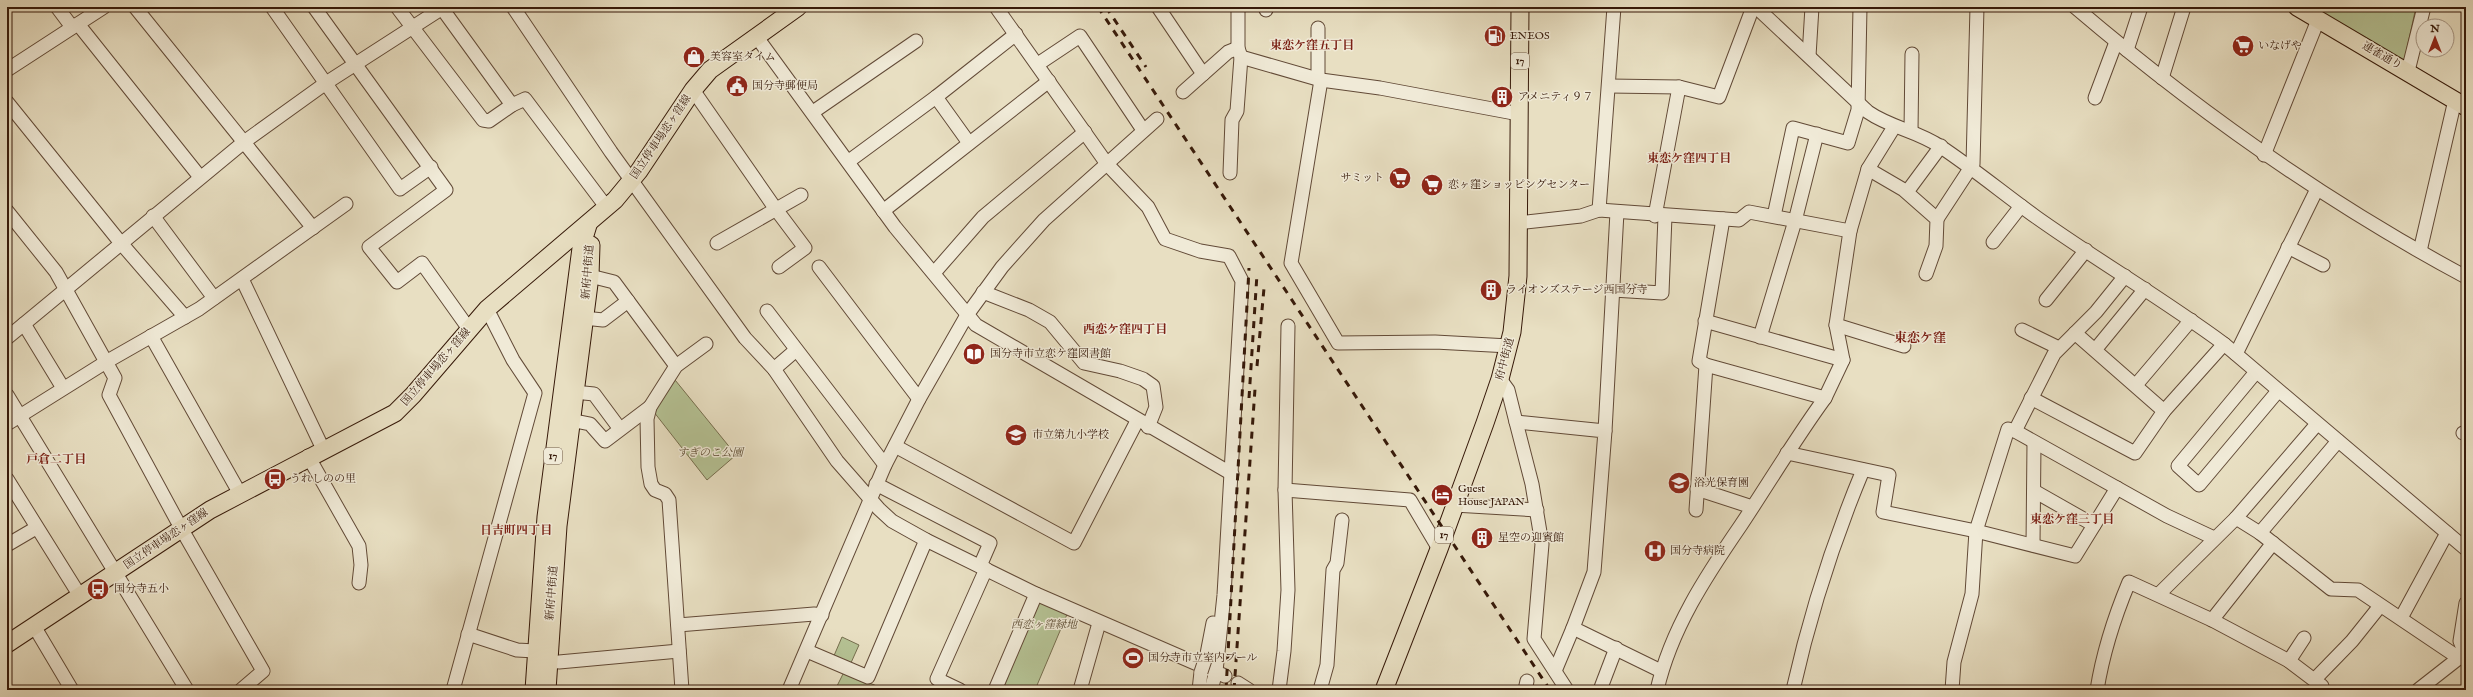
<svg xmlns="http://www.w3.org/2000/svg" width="2473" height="697" viewBox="0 0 2473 697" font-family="'IM FELL English','Noto Serif JP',serif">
<rect width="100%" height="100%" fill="#e8dfc2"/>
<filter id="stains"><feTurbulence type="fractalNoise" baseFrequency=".005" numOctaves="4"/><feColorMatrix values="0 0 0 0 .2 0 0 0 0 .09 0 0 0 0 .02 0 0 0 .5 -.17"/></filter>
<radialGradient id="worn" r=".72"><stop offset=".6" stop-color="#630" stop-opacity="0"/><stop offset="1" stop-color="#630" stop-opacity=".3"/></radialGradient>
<g fill="#b5c294" stroke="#766e4e">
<polygon points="2307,7 2416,7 2404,62"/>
<polygon points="671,375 736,455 707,480 650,407"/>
<polygon points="1036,601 1068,612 1035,690 999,690"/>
<polygon points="842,637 859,645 850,665 833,658"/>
<polygon points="844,672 886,690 835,690"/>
</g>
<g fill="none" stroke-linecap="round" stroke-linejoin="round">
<g stroke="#624a37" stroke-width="15">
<g id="minor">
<polyline points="57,7 72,27"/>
<polyline points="135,7 313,228"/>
<polyline points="272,7 400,189 431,167"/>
<polyline points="314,7 446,190 369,247 397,282 422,263 469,329"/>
<polyline points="397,7 483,120 489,121 512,105 525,99 607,208"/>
<polyline points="441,7 512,105"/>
<polyline points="513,7 611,152 745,338 774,369 837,461 879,509 892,521 926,540 1036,594 1225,676"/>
<polyline points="996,7 1107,164 1148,207 1165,239 1200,251 1229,256 1242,281 1224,595 1216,671 1211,690"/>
<polyline points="1158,7 1203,74"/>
<path d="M1756 7 1868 112C1891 128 1918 131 1941 147 1974 169 2004 194 2036 217 2098 261 2163 299 2224 344L2466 549"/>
<path d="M2075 7C2196 110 2326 202 2466 277"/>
<polyline points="1266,10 1266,7"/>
<polyline points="78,24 200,177"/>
<polyline points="756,36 895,227 976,325 1232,474"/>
<polyline points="2127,50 2141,7"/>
<polyline points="1809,56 1812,7"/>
<polyline points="1241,57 1321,80 1380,88 1519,114"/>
<polyline points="1038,64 1080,36 1143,130"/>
<polyline points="7,70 104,7"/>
<polyline points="2408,71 2424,7"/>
<polyline points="2162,78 2184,7"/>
<polyline points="1318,79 1318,28"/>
<polyline points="1321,80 1291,263 1338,343 1435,342 1509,346"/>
<polyline points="1609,86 1679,87 1719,97 1753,7"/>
<polyline points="693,90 775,208 805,248 779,267"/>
<polyline points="1183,92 1228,52 1238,48"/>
<polyline points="936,97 969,143"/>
<polyline points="2095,98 2116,42"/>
<polyline points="7,102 120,242 185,317"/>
<polyline points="813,112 916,41"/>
<polyline points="1911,131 1912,54"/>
<polyline points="2264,155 2318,20"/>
<polyline points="849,161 936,97 1016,34"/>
<polyline points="1868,169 1904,190 1937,219 1936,246 1926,274"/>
<polyline points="1230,173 1232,120 1237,111 1241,57 1238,48 1238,7"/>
<polyline points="1907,192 1941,146"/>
<polyline points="1599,210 1614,7"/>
<polyline points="7,211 56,272 115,378 109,395 181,528 263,671 241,690"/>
<polyline points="883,211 1049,81"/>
<polyline points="153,216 214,298"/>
<polyline points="1655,216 1679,87"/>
<polyline points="1774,216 1793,128 1848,143 1858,110 1860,7"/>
<polyline points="1723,219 1699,361 1706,365 1825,398"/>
<polyline points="1937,219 1973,164 1977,7"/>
<polyline points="1517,223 1581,216 1599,210 1739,220 1749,212 1850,231"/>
<polyline points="1993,242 2021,206"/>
<polyline points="717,243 801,195"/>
<polyline points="2288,247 2323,265"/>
<polyline points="2420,251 2455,100"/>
<polyline points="819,267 919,399"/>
<polyline points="934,273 983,217 1085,132"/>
<polyline points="590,276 614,282 676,366"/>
<polyline points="242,279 323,449"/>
<polyline points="1613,290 1662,293 1665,216"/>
<polyline points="983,292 1029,310 1050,322 1084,363 1120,371 1143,379 1153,386 1156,407 1148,427"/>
<polyline points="2046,300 2086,250"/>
<polyline points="767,311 885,465"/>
<polyline points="584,318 603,320 628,301"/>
<polyline points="1705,321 1843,360"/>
<polyline points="24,324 63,388"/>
<polyline points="1836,325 1904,346"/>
<polyline points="2022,330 2059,348"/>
<polyline points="2075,333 2164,411"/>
<polyline points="151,336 239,492"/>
<polyline points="1760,337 1795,221 1817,134"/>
<polyline points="7,338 244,142 326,83 444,7"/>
<polyline points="2095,350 2145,289"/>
<polyline points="2236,354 2317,189"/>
<polyline points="774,369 796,350"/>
<polyline points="2256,372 2178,466 2199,485 2278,391"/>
<polyline points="1500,379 1508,390 1516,422 1532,484 1542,544 1534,639 1567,690"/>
<polyline points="2136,385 2191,320"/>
<polyline points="584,393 594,394 620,429"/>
<polyline points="7,395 187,690"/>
<polyline points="2031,398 2135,453 2164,411 2224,344"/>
<polyline points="580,422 590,424 605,441 650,407"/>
<polyline points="1516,422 1605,431 1594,572 1573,628 1661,671"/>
<polyline points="7,424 106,362 199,309 346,204"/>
<polyline points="1605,431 1617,212"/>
<polyline points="2015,431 2054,354 2096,312 2125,276"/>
<polyline points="2463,433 2466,434"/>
<polyline points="895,446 1074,543 1137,421"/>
<polyline points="1787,453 1889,475 1883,512 1976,531 2075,556 2117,488"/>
<polyline points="308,456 359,546 361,565 359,583"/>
<polyline points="7,479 80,596"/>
<polyline points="876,484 990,543 980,566"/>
<polyline points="1697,489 1752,507"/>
<polyline points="1285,490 1410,500 1439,549"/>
<polyline points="2034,491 2094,525"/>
<polyline points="1454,505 1537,510"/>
<polyline points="1696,510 1706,365"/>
<polyline points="2236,518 2260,533 2331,589 2358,590 2459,658"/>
<polyline points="2260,533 2338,441"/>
<polyline points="7,545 36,528"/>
<polyline points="2033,545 2034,443"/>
<polyline points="2159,594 2236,518 2317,424"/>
<polyline points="2466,603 2460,641 2466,656"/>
<polyline points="2401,618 2447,533"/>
<polyline points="2212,620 2273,543"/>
<polyline points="678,625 814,614 822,615"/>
<polyline points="34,626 72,690"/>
<polyline points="468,634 517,650 535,651"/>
<polyline points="807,651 868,677 926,540"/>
<polyline points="1207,654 1213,623"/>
<polyline points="2289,661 2304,638"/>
<polyline points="559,662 679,651"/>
<polyline points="1555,671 1573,628"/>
<polyline points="2315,679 2352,641 2380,606"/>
<polyline points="1238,683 1249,690"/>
<polyline points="453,690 535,393 513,360 487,309"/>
<polyline points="682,690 669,500 665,494 655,490 651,484 648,467 647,419 650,407 676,366 706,344"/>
<polyline points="789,690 885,465 919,399 967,315 1002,267 1044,220 1157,119"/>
<polyline points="960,690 937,679 986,569"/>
<polyline points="995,690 1036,594"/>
<polyline points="1080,690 1099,623"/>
<polyline points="1199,690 1201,672"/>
<polyline points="1279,690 1284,651 1288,590 1285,490 1288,326"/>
<polyline points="1320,690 1327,665 1333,570 1337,563 1342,520"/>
<polyline points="1525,690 1527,681"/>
<polyline points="1600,690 1616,648"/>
<path d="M1657 690C1671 629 1706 576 1741 525 1769 483 1795 439 1825 398L1843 360 1836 325 1850 231 1868 169 1894 127"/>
<path d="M1793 690C1810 614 1833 542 1863 470"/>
<polyline points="1952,690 1954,662 1972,594 1976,531 2008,429 2015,431 2167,516 2214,538"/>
<path d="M2097 690C2103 652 2114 618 2129 582L2212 620 2289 661 2322 686 2319 690"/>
<polyline points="2418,690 2464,654"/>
</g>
</g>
<g stroke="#361909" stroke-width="19">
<g id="major">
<polyline points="2297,7 2466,107"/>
<polyline points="7,644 210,510 395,413 413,395 487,309 615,200 639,171 693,90 710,70 798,7"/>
<polyline points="534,690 546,517 581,248 588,225"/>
<polyline points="547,690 558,526 590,276 591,245"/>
<polyline points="1384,690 1439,549 1485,423 1500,379 1512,332 1518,276 1520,7"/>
</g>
</g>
<use href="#minor" stroke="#f0ead7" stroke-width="13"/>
<use href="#major" stroke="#e8dfc2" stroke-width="17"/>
<g stroke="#361909" stroke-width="3" stroke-dasharray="7 7" stroke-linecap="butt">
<polyline points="1098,7 1550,690"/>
<polyline points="1106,7 1146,67"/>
<polyline points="1257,366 1264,288"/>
<polyline points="1249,398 1257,274"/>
<polyline points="1226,690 1249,268"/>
<polyline points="1234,690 1255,389"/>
</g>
<g stroke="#624a37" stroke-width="15" stroke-linecap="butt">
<polyline id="minor-bridge" points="1201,672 1207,654"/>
</g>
<use href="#minor-bridge" stroke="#f0ead7" stroke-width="13"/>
</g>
<defs>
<g id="fuel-disc" transform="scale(1.15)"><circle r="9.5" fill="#8f2418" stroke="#f0ead7"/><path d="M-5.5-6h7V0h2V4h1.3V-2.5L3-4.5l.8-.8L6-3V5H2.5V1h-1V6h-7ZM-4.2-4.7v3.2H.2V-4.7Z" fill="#fff"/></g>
<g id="supermarket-disc" transform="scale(1.15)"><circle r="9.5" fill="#8f2418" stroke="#f0ead7"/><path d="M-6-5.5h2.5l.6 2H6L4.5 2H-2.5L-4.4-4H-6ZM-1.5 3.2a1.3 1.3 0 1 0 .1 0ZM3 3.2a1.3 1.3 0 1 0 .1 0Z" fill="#fff"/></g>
<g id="shop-disc" transform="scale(1.15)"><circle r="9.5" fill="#8f2418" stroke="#f0ead7"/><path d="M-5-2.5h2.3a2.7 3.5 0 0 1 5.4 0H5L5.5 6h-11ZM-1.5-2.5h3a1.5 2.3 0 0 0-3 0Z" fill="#fff"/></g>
<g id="civic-disc" transform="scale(1.15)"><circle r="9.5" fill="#8f2418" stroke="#f0ead7"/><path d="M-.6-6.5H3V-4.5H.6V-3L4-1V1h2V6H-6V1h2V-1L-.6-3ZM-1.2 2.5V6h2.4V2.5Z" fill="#fff"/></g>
<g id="building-disc" transform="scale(1.15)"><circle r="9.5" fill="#8f2418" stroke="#f0ead7"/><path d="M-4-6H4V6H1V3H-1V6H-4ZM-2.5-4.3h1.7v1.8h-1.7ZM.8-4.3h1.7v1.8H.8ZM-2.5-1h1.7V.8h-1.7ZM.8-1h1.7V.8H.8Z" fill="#fff"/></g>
<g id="library-disc" transform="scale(1.15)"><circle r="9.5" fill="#8f2418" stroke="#f0ead7"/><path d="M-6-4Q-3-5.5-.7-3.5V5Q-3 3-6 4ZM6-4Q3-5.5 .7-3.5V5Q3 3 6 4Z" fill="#fff"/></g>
<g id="school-disc" transform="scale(1.15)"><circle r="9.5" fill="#8f2418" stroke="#f0ead7"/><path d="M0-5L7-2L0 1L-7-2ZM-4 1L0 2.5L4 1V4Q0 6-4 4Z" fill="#fff"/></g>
<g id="bus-disc" transform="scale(1.15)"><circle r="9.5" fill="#8f2418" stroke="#f0ead7"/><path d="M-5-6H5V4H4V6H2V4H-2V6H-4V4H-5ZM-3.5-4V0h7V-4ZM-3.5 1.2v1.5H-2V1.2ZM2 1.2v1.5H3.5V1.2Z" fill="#fff"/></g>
<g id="hotel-disc" transform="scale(1.15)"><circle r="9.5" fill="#8f2418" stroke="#f0ead7"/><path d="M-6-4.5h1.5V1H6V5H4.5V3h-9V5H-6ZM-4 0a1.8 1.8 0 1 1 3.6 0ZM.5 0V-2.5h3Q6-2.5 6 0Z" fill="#fff"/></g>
<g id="hospital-disc" transform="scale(1.15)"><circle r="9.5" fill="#8f2418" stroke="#f0ead7"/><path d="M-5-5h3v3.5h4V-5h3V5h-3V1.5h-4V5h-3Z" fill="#fff"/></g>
<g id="stadium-disc" transform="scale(1.15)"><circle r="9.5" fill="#8f2418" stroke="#f0ead7"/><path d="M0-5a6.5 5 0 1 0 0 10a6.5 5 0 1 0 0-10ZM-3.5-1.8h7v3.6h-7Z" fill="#fff"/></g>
</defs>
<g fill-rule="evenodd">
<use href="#fuel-disc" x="1495" y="36"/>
<use href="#supermarket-disc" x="2243" y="46"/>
<use href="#shop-disc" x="694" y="57"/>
<use href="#civic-disc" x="737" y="86"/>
<use href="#building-disc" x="1502" y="97"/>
<use href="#supermarket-disc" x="1400" y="178"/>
<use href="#supermarket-disc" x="1432" y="185"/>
<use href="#building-disc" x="1491" y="290"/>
<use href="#library-disc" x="974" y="354"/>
<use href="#school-disc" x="1016" y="435"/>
<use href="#bus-disc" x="275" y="479"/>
<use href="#school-disc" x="1679" y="483"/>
<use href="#hotel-disc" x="1442" y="495"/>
<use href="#building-disc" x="1482" y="538"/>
<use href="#hospital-disc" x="1655" y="551"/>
<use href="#bus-disc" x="98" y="589"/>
<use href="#stadium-disc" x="1133" y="658"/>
</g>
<g text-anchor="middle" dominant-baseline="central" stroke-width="3" stroke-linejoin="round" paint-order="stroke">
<g fill="#f0ead7" stroke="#6e5847" stroke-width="1">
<rect x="1511" y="53" width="18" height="16" rx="3"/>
<rect x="544" y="448" width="18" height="16" rx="3"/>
<rect x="1435" y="527" width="18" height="16" rx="3"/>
</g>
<g font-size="10" font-weight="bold" fill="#361909">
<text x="1520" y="61">17</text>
<text x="553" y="456">17</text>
<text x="1444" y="535">17</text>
</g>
<g font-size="11" fill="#361909" stroke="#f0ead7" text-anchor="start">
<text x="1510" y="36">ENEOS</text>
<text x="2258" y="46">いなげや</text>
<text x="710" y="57">美容室タイム</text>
<text x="752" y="86">国分寺郵便局</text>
<text x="1518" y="97">アメニティ９７</text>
<text x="1384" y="178" text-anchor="end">サミット</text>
<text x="1448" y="185">恋ヶ窪ショッピングセンター</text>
<text x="1506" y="290">ライオンズステージ西国分寺</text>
<text x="990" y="354">国分寺市立恋ケ窪図書館</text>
<text x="1032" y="435">市立第九小学校</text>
<text x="290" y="479">うれしのの里</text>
<text x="1694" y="483">浴光保育園</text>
<text x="1458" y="489">Guest<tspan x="1458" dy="13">House JAPAN</tspan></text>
<text x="1498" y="538">星空の迎賓館</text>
<text x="1670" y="551">国分寺病院</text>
<text x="114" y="589">国分寺五小</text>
<text x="1148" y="658">国分寺市立室内プール</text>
</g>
<g font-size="11" fill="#361909" stroke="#f0ead7">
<text transform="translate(2382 56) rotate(30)">連雀通り</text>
<text transform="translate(661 137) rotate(-56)">国立停車場恋ヶ窪線</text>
<text transform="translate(588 272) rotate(-86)">新府中街道</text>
<text transform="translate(1505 359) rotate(-75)">府中街道</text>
<text transform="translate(436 367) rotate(-49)">国立停車場恋ヶ窪線</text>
<text transform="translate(166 539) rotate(-34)">国立停車場恋ヶ窪線</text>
<text transform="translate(552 593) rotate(-86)">新府中街道</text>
</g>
<g font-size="11" font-style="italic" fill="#5c4c33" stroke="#f0ead7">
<text x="710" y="453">すぎのこ公園</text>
<text x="1044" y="625">西恋ヶ窪緑地</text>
</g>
<g font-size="12" font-weight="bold" fill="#7a1f14" stroke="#f0ead7">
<text x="1312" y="45">東恋ケ窪五丁目</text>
<text x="1689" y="158">東恋ケ窪四丁目</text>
<text x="1125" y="329">西恋ケ窪四丁目</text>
<text x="56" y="459">戸倉二丁目</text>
<text x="2072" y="519">東恋ケ窪三丁目</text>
<text x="516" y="530">日吉町四丁目</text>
</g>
<g font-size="13" font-weight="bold" fill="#7a1f14" stroke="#f0ead7">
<text x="1920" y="338">東恋ケ窪</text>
</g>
</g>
<rect width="2473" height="697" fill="none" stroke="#e8dfc2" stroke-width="24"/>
<rect x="8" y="8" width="2457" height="681" fill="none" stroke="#361909" stroke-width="2"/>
<rect x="12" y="12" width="2449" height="673" fill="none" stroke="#361909"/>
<g transform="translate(2435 38)"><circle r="19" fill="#f0ead7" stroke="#a69685"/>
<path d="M0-3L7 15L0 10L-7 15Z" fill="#8f2418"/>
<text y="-6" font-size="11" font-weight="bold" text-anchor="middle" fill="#361909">N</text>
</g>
<rect width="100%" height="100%" filter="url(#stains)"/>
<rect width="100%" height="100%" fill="url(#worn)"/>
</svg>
